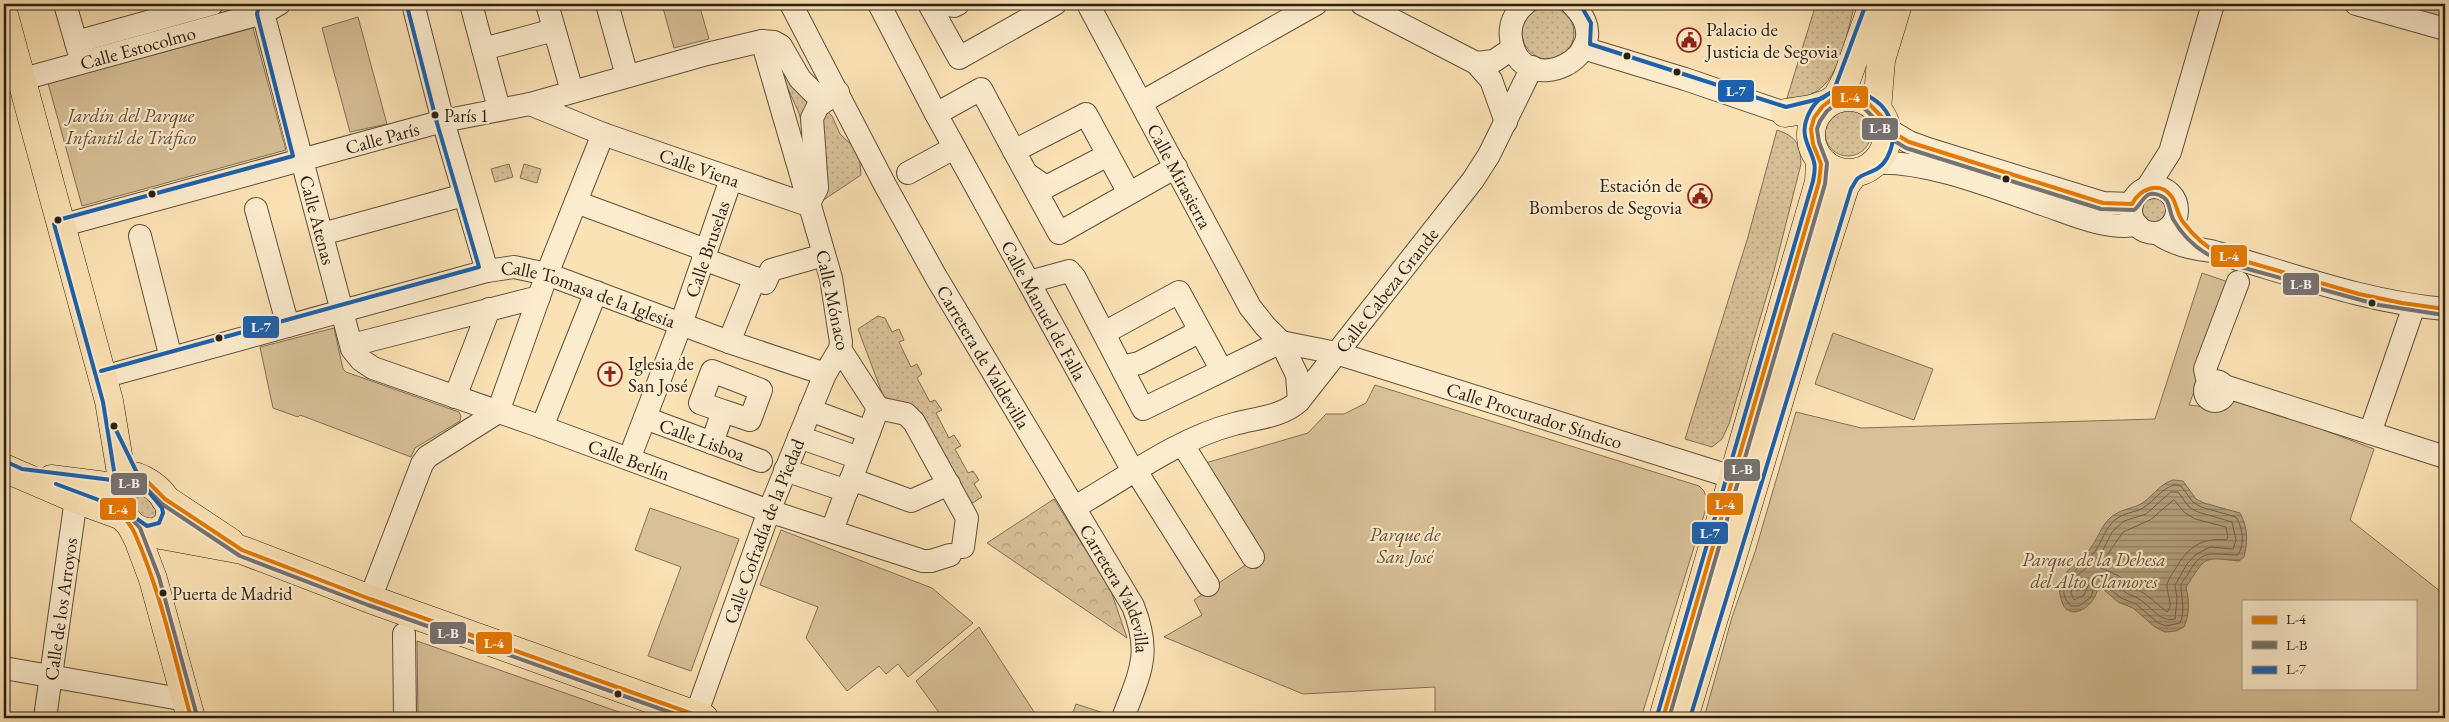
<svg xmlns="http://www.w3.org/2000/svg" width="2449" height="722" viewBox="0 0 2449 722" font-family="'EB Garamond',serif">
<defs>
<pattern id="forest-crowns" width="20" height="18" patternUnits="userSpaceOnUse" patternTransform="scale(1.25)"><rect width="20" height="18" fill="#d8c199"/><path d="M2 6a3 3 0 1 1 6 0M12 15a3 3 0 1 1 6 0" fill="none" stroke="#baa583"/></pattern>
<pattern id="garden-dots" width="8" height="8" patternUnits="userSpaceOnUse" patternTransform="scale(1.25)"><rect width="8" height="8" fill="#d8c199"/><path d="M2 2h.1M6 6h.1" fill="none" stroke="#baa583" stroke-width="1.8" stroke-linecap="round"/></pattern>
<pattern id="water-rules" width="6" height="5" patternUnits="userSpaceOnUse" patternTransform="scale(1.25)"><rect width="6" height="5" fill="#b4a07d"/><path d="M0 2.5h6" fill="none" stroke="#938265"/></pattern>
</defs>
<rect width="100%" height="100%" fill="#fbe2b4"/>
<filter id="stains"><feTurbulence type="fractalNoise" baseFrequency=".004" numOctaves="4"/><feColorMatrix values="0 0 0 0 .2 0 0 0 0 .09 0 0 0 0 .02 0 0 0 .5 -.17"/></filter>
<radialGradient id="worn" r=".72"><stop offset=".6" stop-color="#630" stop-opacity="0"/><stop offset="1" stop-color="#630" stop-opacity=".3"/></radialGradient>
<polygon fill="url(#forest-crowns)" stroke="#827056" points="1054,499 1111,591 1127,638 987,543"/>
<g fill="#d8c199" stroke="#827056" fill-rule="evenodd">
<polygon points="662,4 699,4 709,39 674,48"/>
<polygon points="2378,4 2445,4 2445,23"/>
<polygon points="358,17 387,124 350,132 322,28"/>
<polygon points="253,28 286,150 82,206 48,83"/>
<path d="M2202 273 2234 284 2189 405 2225 409 2231 395 2374 449 2350 520 2445 595V718H1704L1732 617 1755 552 1796 412 1861 428 2155 419ZM2243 601H2415V688H2243Z"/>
<polygon points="334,328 343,369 346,372 459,412 461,416 460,421 415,448 411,457 300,415 298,417 273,408 260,347"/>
<polygon points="1833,333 1933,369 1914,420 1815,384"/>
<polygon points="1375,385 1699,486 1704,491 1708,502 1641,718 1435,718 1435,687 1303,694 1164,637 1202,615 1194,600 1260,555 1202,464 1308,433 1326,414 1344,414 1366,403"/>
<polygon points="650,508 739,539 691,671 648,656 681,567 635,550"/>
<polygon points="781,530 932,588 973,623 908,677 898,664 886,674 879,666 847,691 806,638 818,607 760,585"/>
<polygon points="979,627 1038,718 943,718 916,681"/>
<polygon points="417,641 636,718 418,718"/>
<polygon points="1076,704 1107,714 1105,718 1071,718"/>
</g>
<g fill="url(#garden-dots)" stroke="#827056">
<path d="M1816 4H1855C1844 41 1838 103 1787 98Z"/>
<circle cx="1548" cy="33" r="26"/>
<polygon points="778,51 811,95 813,172 799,113 783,78"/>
<circle cx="1848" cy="133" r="23"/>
<polygon points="827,111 832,116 840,134 859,152 861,175 822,201 821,114"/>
<path d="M1777 130C1797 137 1800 144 1801 164L1774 271 1729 424 1722 439 1712 447 1685 439 1748 237Z"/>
<polygon points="509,164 513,177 495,182 491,169"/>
<polygon points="524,164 541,169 537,183 520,178"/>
<circle cx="2153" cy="210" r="14"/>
<polygon points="878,316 885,318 892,332 899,329 904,340 899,342 911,367 917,364 922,374 917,378 930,402 935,400 942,410 936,413 949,438 954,435 961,446 955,449 968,473 973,471 979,480 974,484 982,497 963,509 917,427 888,409 858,329"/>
<path d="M128 489C143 492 161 502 155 520L133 515 125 492Z"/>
</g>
<path fill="url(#water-rules)" stroke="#7d6c53" d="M2173 480 2183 481 2196 499 2204 503 2240 513C2248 528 2248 541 2244 557L2239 561C2201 557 2207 556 2186 587 2189 600 2190 614 2184 627L2176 631 2165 632 2155 627 2133 608 2118 602 2103 589 2097 591C2093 608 2067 624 2061 599 2053 572 2081 564 2092 546 2099 536 2101 526 2111 517 2120 510 2129 509 2139 505 2152 498 2159 484 2173 480Z"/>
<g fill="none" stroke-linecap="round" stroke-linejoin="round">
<g stroke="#706048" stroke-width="1">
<path d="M2174 485 2181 486 2193 502 2201 507 2236 517C2243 528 2245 544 2238 555 2213 555 2202 547 2188 574 2185 579 2180 583 2181 588 2182 601 2185 611 2180 623L2166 626 2158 623 2136 604 2121 598 2104 584 2094 587 2091 597 2079 606H2071C2048 583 2086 565 2096 550 2104 537 2107 523 2121 516 2128 512 2137 512 2143 508 2154 501 2162 488 2174 485Z"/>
<path d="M2171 492H2178L2189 507 2198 512 2232 522 2236 540 2233 549 2210 547 2195 555 2187 564 2175 585 2177 599 2175 619C2160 623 2151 606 2139 599 2135 596 2129 595 2125 592 2108 581 2096 564 2084 595L2074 600 2071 593 2075 578 2101 554 2112 532 2124 521 2146 514Z"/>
<path d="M2174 500 2184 512 2195 519 2226 527 2228 538 2226 540C2202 537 2187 548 2176 568 2172 574 2168 579 2167 586 2167 595 2174 605 2167 612L2144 593 2129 586 2119 576 2099 567 2123 532 2150 520Z"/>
</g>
<g stroke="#5f503b" stroke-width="24">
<g id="minor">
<polyline points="65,4 80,56"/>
<polyline points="413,4 443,121 487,271"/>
<polyline points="471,4 499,109"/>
<polyline points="547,4 572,91"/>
<polyline points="607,4 627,76"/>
<path id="s1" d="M791 4 885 185 936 277 1133 606C1152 654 1140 672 1123 718"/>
<path id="s2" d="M879 4 936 114 1134 473"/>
<polyline points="929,4 959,58 1055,4"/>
<polyline points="941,4 954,6 958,4"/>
<path id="s3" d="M1088 4 1250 307 1265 326 1281 342 1297 375 1299 401"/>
<polyline points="1362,4 1476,63 1491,80 1506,122"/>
<path d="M1525 4C1515 12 1509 25 1511 38 1519 105 1626 55 1572 4"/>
<polyline points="2356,4 2445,29"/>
<path id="s4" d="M263 13 352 349 361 360 373 368 542 427 769 511 923 561H931L950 555"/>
<polyline points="76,42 212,4"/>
<polyline points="1583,48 1685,79 1785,113"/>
<polyline points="483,49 554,30"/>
<polyline points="1476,63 1494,61 1513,48"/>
<path id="s5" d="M23 79 263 13 279 4"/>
<polyline points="1142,102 1316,4"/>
<path id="s6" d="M530 104 603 134 808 205"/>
<polyline points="936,114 981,89 1014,151 1086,114 1129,193"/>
<polyline points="1887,129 1909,142 1928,149 2103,203 2132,204"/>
<polyline points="1014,151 1059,233 1176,167"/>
<path d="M1875 163C1927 160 1995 188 2045 205 2074 215 2106 230 2137 225"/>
<polyline points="908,173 954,148"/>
<polyline points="1027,174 1046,187 1108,155"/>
<circle cx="2154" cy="210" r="23"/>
<polyline points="2147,188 2170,152 2213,4"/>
<polyline points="576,202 706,250"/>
<polyline points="256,209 288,326"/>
<path id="s7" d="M60 226 443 121 530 104 707 54 762 41 774 42 781 46 800 79 814 93 824 95 838 92 818 106 812 118 817 188 808 205"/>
<path d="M2157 233C2173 245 2192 248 2211 251 2289 273 2365 302 2445 309"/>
<polyline points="322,234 464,195"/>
<polyline points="140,236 171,358"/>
<polyline points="703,259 755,278 729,342"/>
<polyline points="755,278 765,283 771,270 824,255"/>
<polyline points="1029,282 1069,271 1075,278 1143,409 1281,342"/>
<polyline points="1104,333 1179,292 1221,369"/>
<path id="s8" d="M1281 342 1336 353 1732 477"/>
<polyline points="352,345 539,297"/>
<polyline points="840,349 878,408"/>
<polyline points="1122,367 1139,363 1193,335 1197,326"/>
<path id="s9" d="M103 377 487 271 514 267 547 274 729 342 825 374"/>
<circle cx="2215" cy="391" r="10"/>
<polyline points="2208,383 2205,369 2238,282"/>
<polyline points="2224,386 2445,457"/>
<polyline points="455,397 489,309"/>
<polyline points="878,408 906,414 914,422 967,518 963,547"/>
<polyline points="810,410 869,432"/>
<path id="s10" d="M645 418 761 461"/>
<polyline points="542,427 596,292"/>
<polyline points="2370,433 2414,306"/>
<polyline points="799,437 859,458"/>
<polyline points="712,443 723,411 750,420 761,390 712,371 700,403 723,411"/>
<polyline points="1183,445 1253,557"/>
<path id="s11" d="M629 459 681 324 731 179"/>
<polyline points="785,470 847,491"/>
<polyline points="1136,471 1208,585"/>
<polyline points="851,479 911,501 949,484"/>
<path id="s12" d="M1075 507C1126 478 1177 439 1234 424 1256 418 1282 417 1299 401L1473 180 1489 155 1532 67"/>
<polyline points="832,530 878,408"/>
<polyline points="370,599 422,464 427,457 498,412 547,274 603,134"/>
<polyline points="404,634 405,718"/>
<polyline points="4,668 186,700"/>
<path id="s13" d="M696 715 769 511 825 374 840 349 841 342 831 278 762 41"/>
<path id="s14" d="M45 718 76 499"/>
</g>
</g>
<g stroke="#2b1f13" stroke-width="29">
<g id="major">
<polyline points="4,15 109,401 122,479"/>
<circle cx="1849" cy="135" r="38"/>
<polyline points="1836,99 1847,78 1873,4"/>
<polyline points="1877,109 1881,60 1898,4"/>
<polyline points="1785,113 1811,109 1826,104"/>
<polyline points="4,468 76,499 120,515"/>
<path d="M133 476C151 479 183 506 165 526 162 529 159 531 155 532 124 537 91 479 133 476Z"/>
<polyline points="51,479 114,487"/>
<polyline points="165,499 230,542"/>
<polyline points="129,522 138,539 153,579 191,718"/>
<polyline points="145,532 242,550 370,599 704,718"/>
<polyline points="1663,718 1819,182 1820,160"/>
<polyline points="1684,718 1822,258 1845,186 1854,173"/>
</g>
</g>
<use href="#minor" stroke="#fcecce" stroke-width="22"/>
<use href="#major" stroke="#fbe2b4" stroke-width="28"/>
<g stroke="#fcecce" stroke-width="8">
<g id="bus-1">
<path d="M191 718C174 656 161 593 135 534 126 513 112 515 114 487L122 479 130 476 148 482 165 499 242 550 370 599 704 718"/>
<path d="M1663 718 1819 182 1821 164 1813 144 1811 129 1814 118 1822 107 1832 99 1843 96 1865 100 1882 117 1887 129 1909 142 2103 203 2132 204C2140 189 2160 180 2172 197 2177 205 2177 214 2183 222 2193 235 2205 247 2220 254L2359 294 2402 303 2445 309"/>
</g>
</g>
<g stroke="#fcecce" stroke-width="8">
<g id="bus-2">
<polyline points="197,716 159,577 140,528 125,512 119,499 120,490 130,483 145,487 162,504 240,556 368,605 686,718"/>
<path d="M1669 718 1825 184 1827 163 1819 142 1817 129 1820 121 1827 111 1835 105 1844 102 1862 106 1876 120 1883 134 1906 148 2101 209 2134 210C2140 206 2142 197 2150 194 2156 193 2164 196 2167 201 2170 206 2170 213 2173 219 2185 240 2204 255 2226 263L2379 305 2444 315"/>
</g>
</g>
<g stroke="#fcecce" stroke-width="8">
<g id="bus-3">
<polyline points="1580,4 1591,23 1590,44 1786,107 1823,98 1834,90 1866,4"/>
<polyline points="101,371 479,267 437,123 407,6"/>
<polyline points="7,462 22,469 112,480 115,477 103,402 54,224 58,220 293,156 257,14 258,9 267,4"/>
<polyline points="56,484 123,509 147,526 159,523 163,513 162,508 143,485 113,424"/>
<path d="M1657 716 1813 181C1814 175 1816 168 1814 162 1810 147 1801 137 1806 121 1824 61 1918 98 1887 158 1879 173 1866 171 1857 179 1855 182 1853 186 1851 189L1690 718"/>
</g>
</g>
<use href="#bus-1" stroke="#e57901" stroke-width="4"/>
<use href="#bus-2" stroke="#767271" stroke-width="4"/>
<use href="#bus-3" stroke="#1d61ac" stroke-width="4"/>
</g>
<defs>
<g id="civic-ring" transform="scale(1.25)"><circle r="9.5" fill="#fcecce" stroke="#8f2418" stroke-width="1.5"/><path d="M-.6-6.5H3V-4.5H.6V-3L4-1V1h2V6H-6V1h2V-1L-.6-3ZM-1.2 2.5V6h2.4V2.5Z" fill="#8f2418"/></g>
<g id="church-ring" transform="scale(1.25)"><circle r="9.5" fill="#fcecce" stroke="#8f2418" stroke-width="1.5"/><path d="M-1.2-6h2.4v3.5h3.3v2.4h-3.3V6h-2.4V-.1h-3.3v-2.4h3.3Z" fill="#8f2418"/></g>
</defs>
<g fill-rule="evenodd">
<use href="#civic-ring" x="1689" y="40"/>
<use href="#civic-ring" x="1700" y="196"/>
<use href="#church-ring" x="610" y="374"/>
</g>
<g fill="#2b1f13" stroke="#fcecce" stroke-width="2">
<circle cx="1627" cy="56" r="4.5"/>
<circle cx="1677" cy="72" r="4.5"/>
<circle cx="435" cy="115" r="4.5"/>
<circle cx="2006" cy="179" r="4.5"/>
<circle cx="152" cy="194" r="4.5"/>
<circle cx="58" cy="220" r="4.5"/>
<circle cx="2372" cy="303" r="4.5"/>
<circle cx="219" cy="338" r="4.5"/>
<circle cx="114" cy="426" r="4.5"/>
<circle cx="163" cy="593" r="4.5"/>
<circle cx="618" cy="694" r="4.5"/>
</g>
<g text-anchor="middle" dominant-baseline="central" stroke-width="4.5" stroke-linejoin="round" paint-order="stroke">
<g font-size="18" fill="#2b1f13" stroke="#fcecce" text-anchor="start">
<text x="444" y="115">París 1</text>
<text x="172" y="593">Puerta de Madrid</text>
</g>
<g font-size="19" fill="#2b1f13" stroke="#fcecce" text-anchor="start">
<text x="1706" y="29">Palacio de<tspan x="1706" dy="22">Justicia de Segovia</tspan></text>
<text x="1682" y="185" text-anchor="end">Estación de<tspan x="1682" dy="22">Bomberos de Segovia</tspan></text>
<text x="628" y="363">Iglesia de<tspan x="628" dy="22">San José</tspan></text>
</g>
<g font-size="19" fill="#2b1f13" stroke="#fcecce">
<text stroke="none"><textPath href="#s5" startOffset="119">Calle Estocolmo</textPath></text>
<text stroke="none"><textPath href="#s7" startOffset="334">Calle París</textPath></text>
<text stroke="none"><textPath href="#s6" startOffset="181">Calle Viena</textPath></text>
<text stroke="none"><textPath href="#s3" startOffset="195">Calle Mirasierra</textPath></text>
<text stroke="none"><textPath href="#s4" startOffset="214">Calle Atenas</textPath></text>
<text stroke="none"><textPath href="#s11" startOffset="224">Calle Bruselas</textPath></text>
<text stroke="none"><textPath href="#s12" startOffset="391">Calle Cabeza Grande</textPath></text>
<text stroke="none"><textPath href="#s9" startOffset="504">Calle Tomasa de la Iglesia</textPath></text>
<text transform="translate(833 300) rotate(78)">Calle Mónaco</text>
<text stroke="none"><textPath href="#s2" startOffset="348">Calle Manuel de Falla</textPath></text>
<text stroke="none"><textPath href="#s1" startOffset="402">Carretera de Valdevilla</textPath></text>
<text stroke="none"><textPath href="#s8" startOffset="264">Calle Procurador Síndico</textPath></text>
<text stroke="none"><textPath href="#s10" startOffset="61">Calle Lisboa</textPath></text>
<text stroke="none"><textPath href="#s4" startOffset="648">Calle Berlín</textPath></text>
<text stroke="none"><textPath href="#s13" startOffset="196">Calle Cofradía de la Piedad</textPath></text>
<text stroke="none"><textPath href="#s1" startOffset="670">Carretera Valdevilla</textPath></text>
<text stroke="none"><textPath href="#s14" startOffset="110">Calle de los Arroyos</textPath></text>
</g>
<g font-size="19" font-style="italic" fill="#5f503b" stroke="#fcecce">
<text x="131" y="115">Jardín del Parque<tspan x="131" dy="22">Infantil de Tráfico</tspan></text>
<text x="1405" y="534">Parque de<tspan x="1405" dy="22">San José</tspan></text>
<text x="2094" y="559">Parque de la Dehesa<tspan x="2094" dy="22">del Alto Clamores</tspan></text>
</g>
</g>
<g stroke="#fcecce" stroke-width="2">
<rect x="1717" y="79" width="38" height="24" rx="5" fill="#1d61ac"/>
<rect x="1831" y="85" width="38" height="24" rx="5" fill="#e57901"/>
<rect x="1861" y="117" width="38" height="24" rx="5" fill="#767271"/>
<rect x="2210" y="244" width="38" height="24" rx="5" fill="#e57901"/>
<rect x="2282" y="272" width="38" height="24" rx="5" fill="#767271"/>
<rect x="242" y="315" width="38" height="24" rx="5" fill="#1d61ac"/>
<rect x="1723" y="458" width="38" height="24" rx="5" fill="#767271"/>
<rect x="110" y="472" width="38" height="24" rx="5" fill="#767271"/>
<rect x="1706" y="492" width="38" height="24" rx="5" fill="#e57901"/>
<rect x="99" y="497" width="38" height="24" rx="5" fill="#e57901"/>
<rect x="1691" y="521" width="38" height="24" rx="5" fill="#1d61ac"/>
<rect x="429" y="621" width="38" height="24" rx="5" fill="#767271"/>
<rect x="475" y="631" width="38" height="24" rx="5" fill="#e57901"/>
</g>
<g font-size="14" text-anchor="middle" font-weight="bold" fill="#fff">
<text x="1736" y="96">L-7</text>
<text x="1850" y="102">L-4</text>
<text x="1880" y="133">L-B</text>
<text x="2229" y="261">L-4</text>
<text x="2301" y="289">L-B</text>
<text x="261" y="332">L-7</text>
<text x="1742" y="474">L-B</text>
<text x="129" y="488">L-B</text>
<text x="1725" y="509">L-4</text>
<text x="118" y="514">L-4</text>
<text x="1710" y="538">L-7</text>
<text x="448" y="638">L-B</text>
<text x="494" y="648">L-4</text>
</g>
<rect width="2449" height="722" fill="none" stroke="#fbe2b4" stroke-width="20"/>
<rect x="5" y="5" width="2439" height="712" fill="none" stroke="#2b1f13" stroke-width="2.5"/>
<rect x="10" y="10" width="2429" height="702" fill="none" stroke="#2b1f13"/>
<rect x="2242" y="600" width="175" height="90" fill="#fcecce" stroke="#a89a83"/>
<rect x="2252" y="616" width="25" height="8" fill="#e57901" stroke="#a89a83"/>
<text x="2286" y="624" font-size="15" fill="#2b1f13">L-4</text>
<rect x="2252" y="641" width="25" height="8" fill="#767271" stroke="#a89a83"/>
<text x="2286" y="650" font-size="15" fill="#2b1f13">L-B</text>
<rect x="2252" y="666" width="25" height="8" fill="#1d61ac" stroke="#a89a83"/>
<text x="2286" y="674" font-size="15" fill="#2b1f13">L-7</text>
<rect width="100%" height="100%" filter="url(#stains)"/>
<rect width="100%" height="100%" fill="url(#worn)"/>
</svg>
